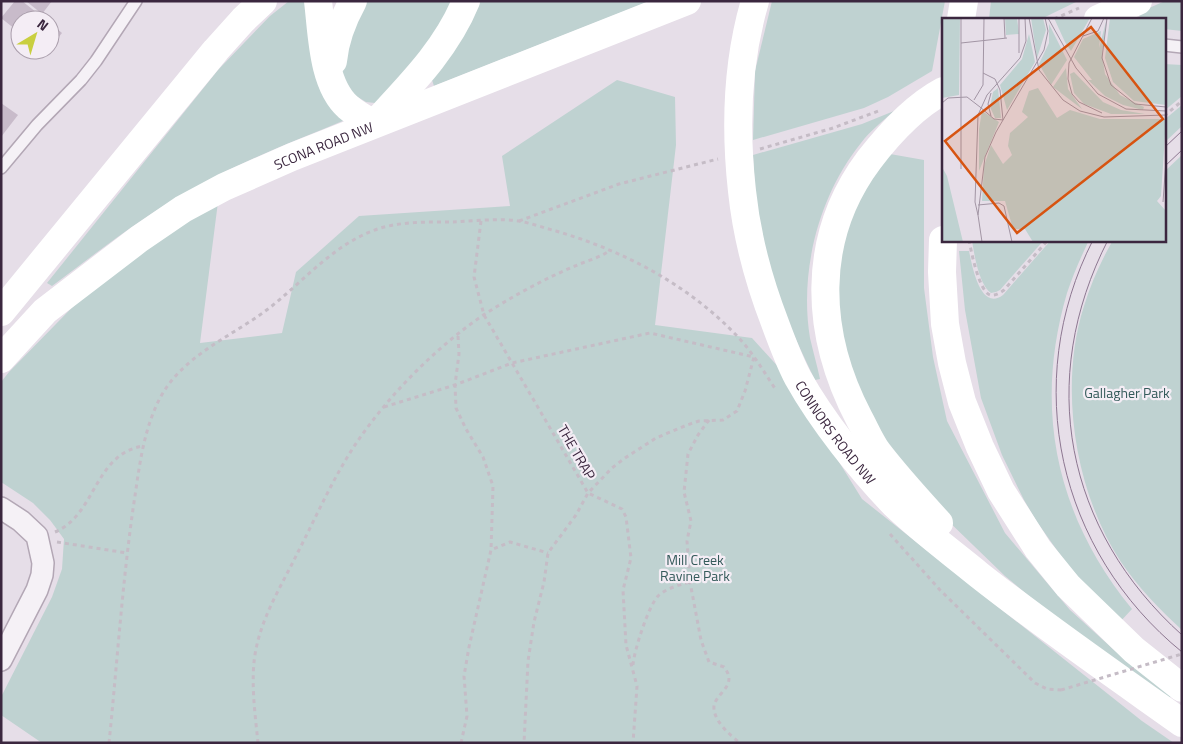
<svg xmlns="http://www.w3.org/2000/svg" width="1183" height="744" viewBox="0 0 1183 744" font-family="'Titillium Web',sans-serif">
<rect width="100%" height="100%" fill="#e6dee8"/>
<g fill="#bfd2d1">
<path d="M289 1H309L345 120C295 141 244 160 196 187 144 215 99 251 52 286L47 283 218 70 270 16Z"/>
<polygon points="361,1 457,1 441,33 384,97 375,103 366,102 351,93 342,78 339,64"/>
<polygon points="475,1 650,1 434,86 431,77"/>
<polygon points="772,1 945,1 932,71 888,97 864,108 753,140 755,71"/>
<polygon points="991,1 1078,1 1041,19 989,19"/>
<polygon points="1165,1 1182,1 1182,31 1164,29 1164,19 1142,19 1138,15 1140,12"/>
<polygon points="1164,64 1182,65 1182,96 1164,111"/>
<polygon points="617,80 675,97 676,145 655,325 752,338 783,372 862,499 1142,721 1174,743 42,743 1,715 1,697 52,597 62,569 64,539 50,520 33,503 1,482 1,382 9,372 101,278 218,202 200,343 282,333 296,272 359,216 510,206 502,156"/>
<polygon points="1182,105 1182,126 1164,143 1164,120"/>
<path d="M894 111C883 121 870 131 861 143 819 195 799 271 810 338 813 351 817 365 820 379L815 380C796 340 776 299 765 255 757 223 755 189 753 155L862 124Z"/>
<polygon points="890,154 924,160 924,288 933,357 947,421 1005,533 1070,610 1113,649 1171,696 1165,704 1094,650 1005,576 942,515 897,460 873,422 846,360 838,318 838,265 849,222 867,185"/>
<path d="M1182 155V630C1159 609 1138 587 1121 562 1075 492 1058 387 1084 306 1091 283 1101 261 1113 240H1164V172Z"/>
<path d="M972 240H1044L1000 290 996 292 991 293C979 285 974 254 972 240Z"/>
<path d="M1051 240H1089C1081 257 1073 275 1067 293 1033 409 1056 516 1132 609L1119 623 1066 563 1037 522 1024 500 1002 455 981 398 965 310 959 251H969C972 265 980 312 1003 295Z"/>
</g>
<g fill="#c8bbca">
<polygon points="15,1 22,1 46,20 20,20 20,33 1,18"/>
<polygon points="26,1 52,1 42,14"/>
<polygon points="50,23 62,33 50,48"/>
<polygon points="1,103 18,115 1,137"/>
</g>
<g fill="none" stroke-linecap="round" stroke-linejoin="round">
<g stroke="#b3a7b5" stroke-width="14">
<g id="service">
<polyline points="1164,45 1182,47"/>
<polyline points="1,168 37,125 81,80 96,61 136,1"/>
</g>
</g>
<g stroke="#b3a7b5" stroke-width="24">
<polyline id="minor" points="1,508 21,521 37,536 43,563 42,575 37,590 1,660"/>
</g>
<g stroke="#c5bcc6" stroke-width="3" stroke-dasharray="4 4" stroke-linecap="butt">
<polyline points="1054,19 1079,8"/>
<polyline points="1164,116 1182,101"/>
<polyline points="760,149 833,128 881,110"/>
<polyline points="481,221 474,277 484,315 588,493 622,509 626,517 631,558 623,590 626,645 637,686 633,743"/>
<polyline points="519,221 619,184 718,159"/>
<path d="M969 240C971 251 979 291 990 295 995 296 1000 293 1004 290L1048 240"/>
<polyline points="458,336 459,354 455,385 456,408 466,429 483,457 493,486 491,550"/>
<polyline points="384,407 455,385 512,363 650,333 754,357 745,391 737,411 723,420 699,421 687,425 656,438 625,458 612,468 588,493 576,515 548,553 544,582 534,622 528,661 524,743"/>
<path d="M709 420 698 435 688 454 684 492 691 521 687 541 690 582 701 640 709 662 724 667C740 687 712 694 714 709 715 722 730 735 740 743"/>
<path d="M55 532C96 515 94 454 143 446"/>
<polyline points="890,534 940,590 1035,683 1047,689 1061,690"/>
<polyline points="57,542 127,553"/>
<path d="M633 665C634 651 648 607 658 596 667 588 679 585 690 582"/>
<path d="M109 743C117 665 122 587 133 509 139 471 142 433 160 398 183 355 231 337 268 309 303 282 331 247 372 231 397 221 427 222 453 222 474 221 498 218 519 221 531 223 544 228 556 231 624 251 689 285 738 337 753 353 764 372 776 390"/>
<path d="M258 743C255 713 250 678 256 649 263 614 283 583 298 552 317 515 334 476 357 442 389 395 437 346 485 314 513 296 544 279 575 266 586 261 599 258 609 251"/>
<polyline points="461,743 467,716 464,676 469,647 491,550 510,542 548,553"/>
</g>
<use href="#service" stroke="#f5f1f6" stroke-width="11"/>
<use href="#minor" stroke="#f5f1f6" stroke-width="21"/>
<g stroke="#fff" stroke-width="28">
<path d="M318 1C322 33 322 84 348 107 356 114 365 119 374 124 409 86 446 50 466 1"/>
<path id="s1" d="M755 1C737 62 735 128 742 191 747 239 758 279 775 323 782 342 789 361 798 378 822 421 861 470 895 505 921 530 951 552 979 575 1045 627 1113 674 1182 723"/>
<polyline points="961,19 964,1"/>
<polyline points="1098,19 1138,1"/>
<path d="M333 61C335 39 342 21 353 1"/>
<polyline points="943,240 942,272 945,324 952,363 962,402 980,447 1001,491 1038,549 1068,586 1134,650 1182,688"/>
<polyline points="1,312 216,50 243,20 263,1"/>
<path id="s2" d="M1 359 45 311 139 239 183 209 224 187 292 157 687 1"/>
<path d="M939 523C918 500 896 476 877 451 870 441 865 429 859 418 815 334 810 239 869 160 889 134 913 107 943 91"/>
</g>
<g stroke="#8d7791" stroke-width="1">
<polyline points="1164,148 1182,131"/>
<polyline points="1164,167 1182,150"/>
<path d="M1093 240C1020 383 1058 551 1182 652"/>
<path d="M1108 240C1036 380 1065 530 1182 635"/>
</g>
<polyline stroke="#c5bcc6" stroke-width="3" stroke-dasharray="4 4" stroke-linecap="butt" points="1061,690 1182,654"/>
</g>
<g text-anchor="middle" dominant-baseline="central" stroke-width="4.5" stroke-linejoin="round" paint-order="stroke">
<g font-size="14" fill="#3b273f" stroke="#f4edf5">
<text stroke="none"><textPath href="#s2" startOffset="391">SCONA ROAD NW</textPath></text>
<text stroke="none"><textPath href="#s1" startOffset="454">CONNORS ROAD NW</textPath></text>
<text transform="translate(577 452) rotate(60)">THE TRAP</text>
</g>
<g font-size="14" fill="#345a5a" stroke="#f4edf5">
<text x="1127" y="392">Gallagher Park</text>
<text x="695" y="559">Mill Creek<tspan x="695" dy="16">Ravine Park</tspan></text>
</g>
</g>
<g transform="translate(942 18)">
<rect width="224" height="224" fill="#e6dee8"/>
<path d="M0 0H18L17 77 0 80ZM63 0H75L77 16 64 17ZM89 0H101L104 12 95 40ZM112 0H148L129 33 123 24ZM165 0 160 36 163 56 178 77 202 89 201 92 181 87 163 78 146 62H150L132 39 141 21 159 13 157 30ZM168 0H224V87L192 83 171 64 163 40ZM107 6 125 42 109 67 97 46 107 25ZM87 16 93 44 65 92 58 67 80 41ZM124 50 126 71 140 91 111 69ZM132 54 161 84 179 92 203 96H169L142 86 132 75 128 56ZM56 70 59 100H53L48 89 51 74ZM96 70 115 100 128 92 158 101H224L219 178 215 183 224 193V224H91L83 211H71L63 183H40L42 148 49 127 61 146 70 137 66 128 68 115 86 99 80 94 87 73ZM40 93 57 104 37 153V111ZM0 149 5 158 21 224H0Z" fill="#bfd2d1"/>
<path fill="none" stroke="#a295a4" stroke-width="1" d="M62 0 63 20M77 0V35M87 0 97 52 121 82 138 93 162 99 224 97M106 0 134 50 156 76 184 91 224 93M150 0 127 45 126 61 130 76 137 84 160 95M165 0 160 40 169 67 193 86 224 89M141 18 156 13 162 0M19 25 65 20M49 75 46 86 49 98M32 82 41 67 42 0M0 85 6 80 25 79 38 89M38 89 52 101 61 102 58 72 53 61 41 55M19 151V0M221 184 224 142M36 187 57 185 62 188 70 224M36 197 33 184 36 97 45 77 78 40 84 23 83 0M40 224 36 197 43 139 54 114 102 32 106 13 103 0"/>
<path fill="#d75411" fill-opacity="0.15" stroke="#d75411" stroke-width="2.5" d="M149 9 221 101 75 215 3 123Z"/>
<rect width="224" height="224" fill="none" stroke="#3b273f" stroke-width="2.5"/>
</g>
<rect width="1183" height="744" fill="none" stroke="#3b273f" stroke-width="5"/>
<g transform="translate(35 35) rotate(38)"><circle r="24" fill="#f4edf5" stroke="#aa9eac"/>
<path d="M0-4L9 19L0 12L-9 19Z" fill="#c9cf40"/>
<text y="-8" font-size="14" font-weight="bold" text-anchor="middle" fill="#3b273f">N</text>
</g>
</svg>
